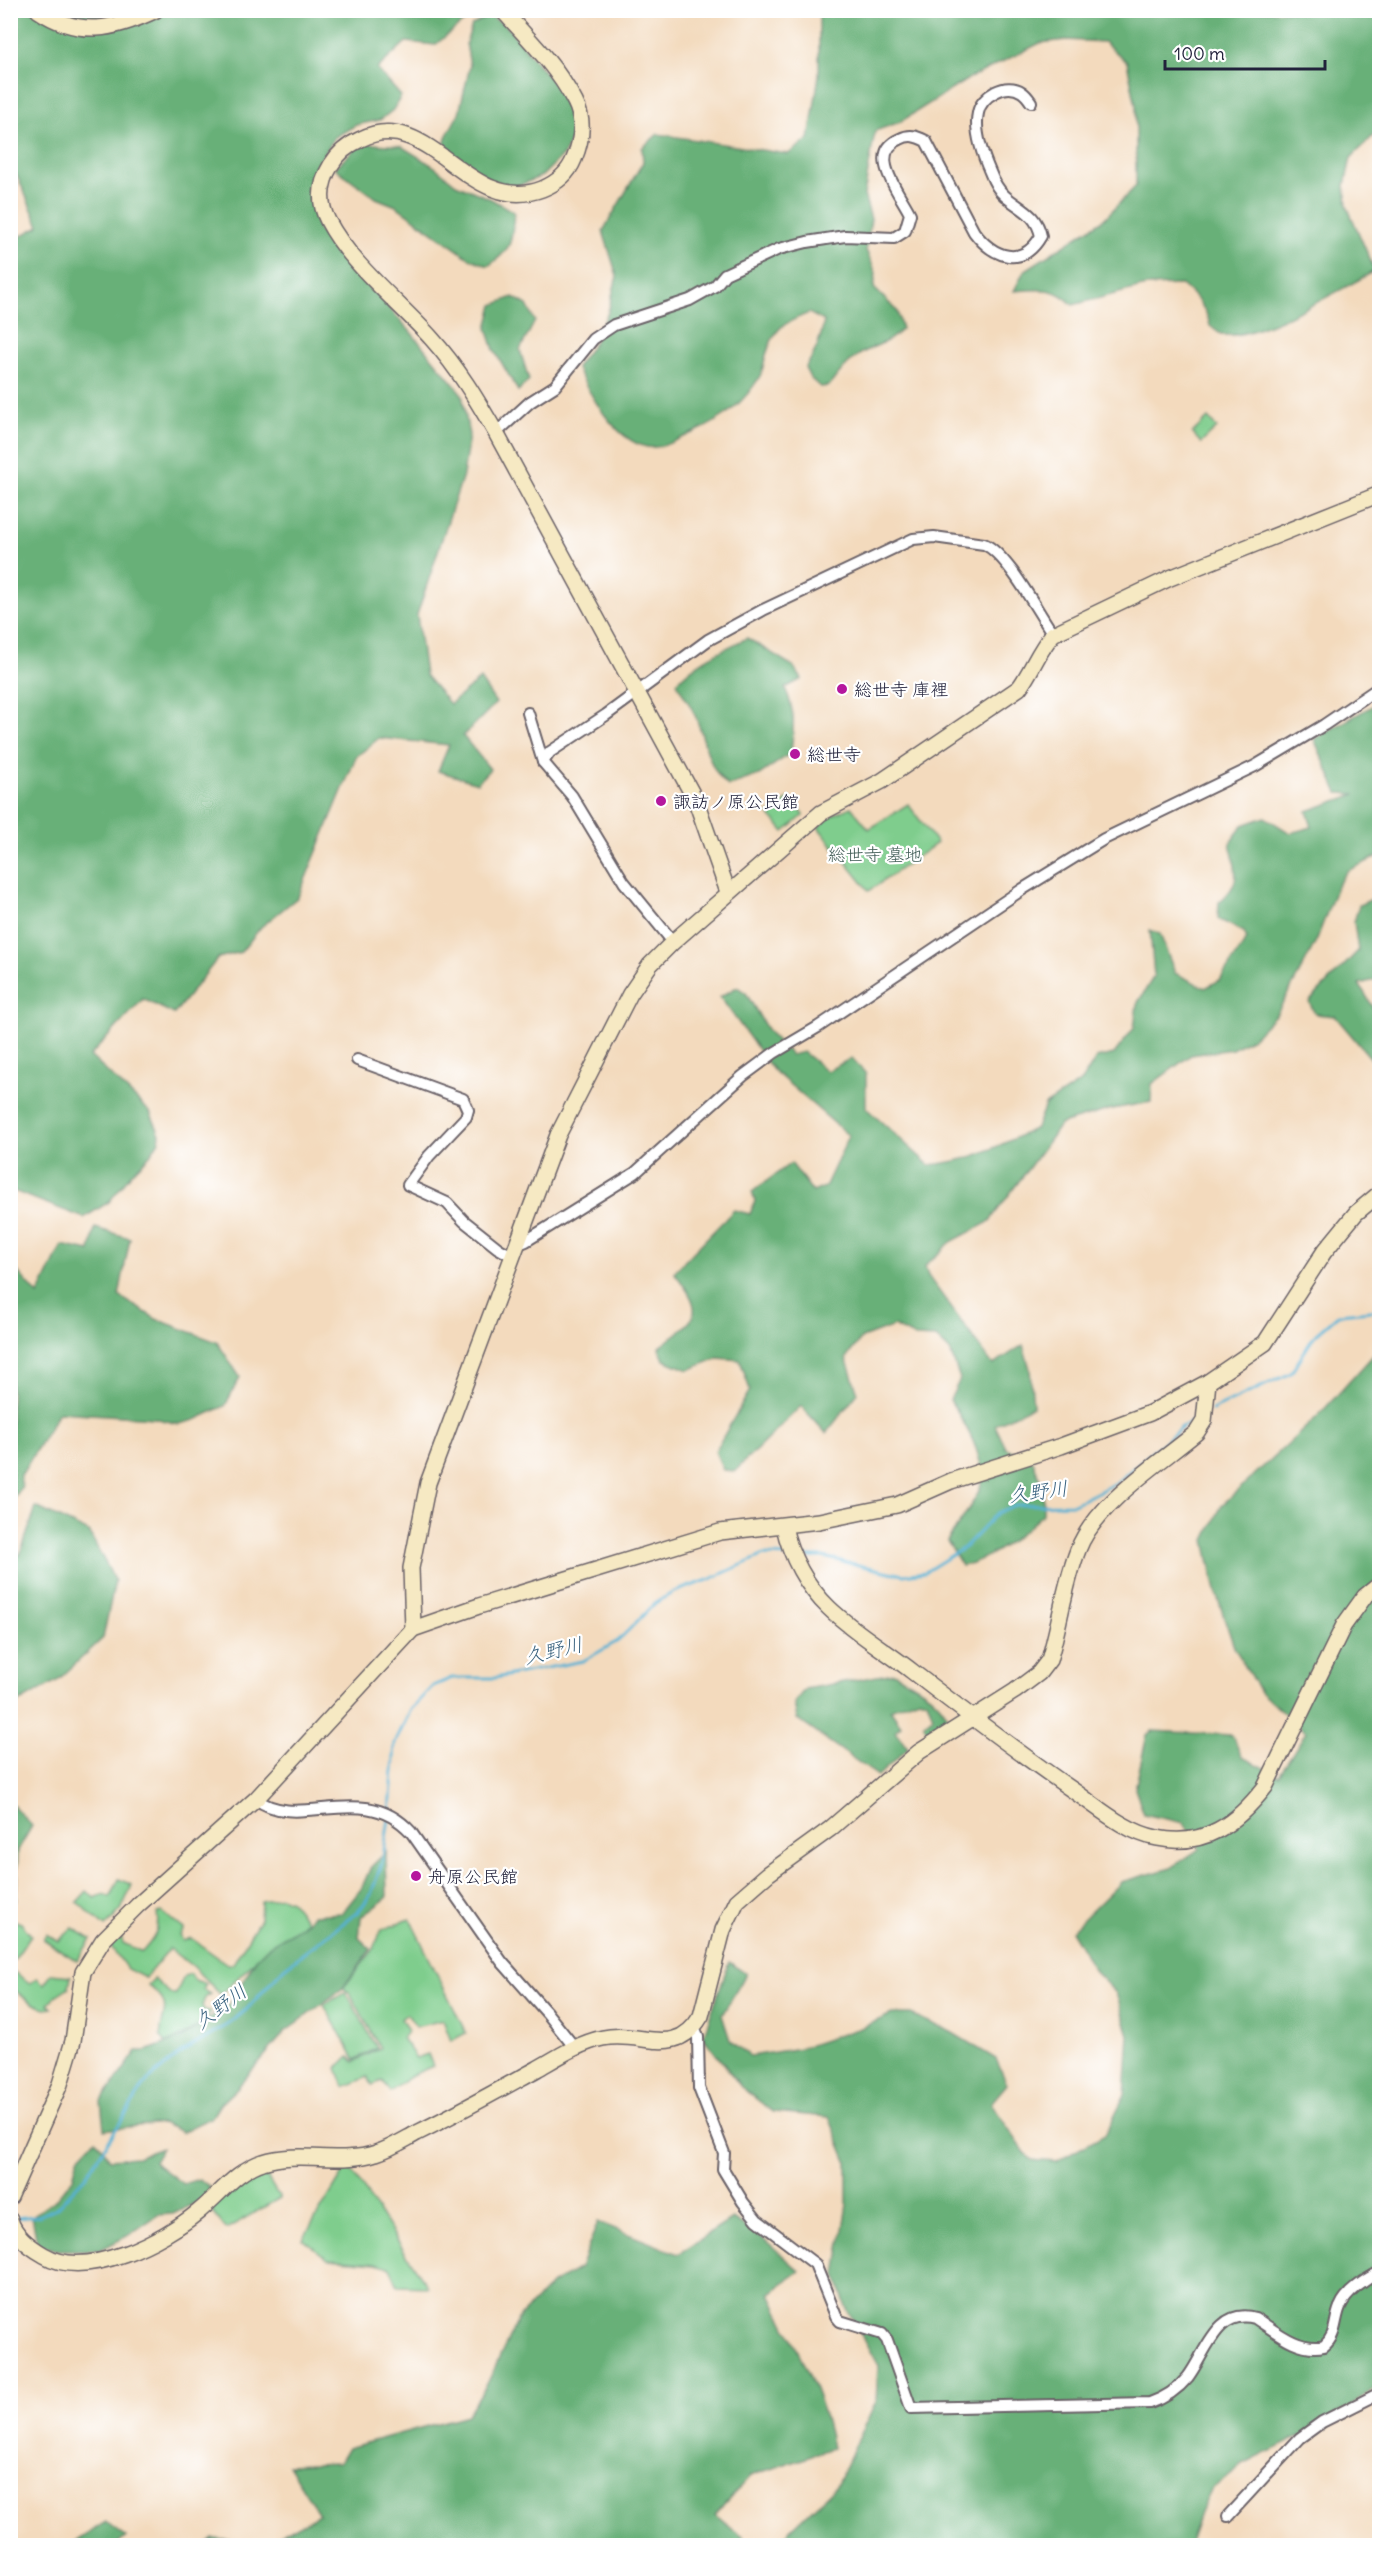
<svg xmlns="http://www.w3.org/2000/svg" width="1390" height="2556" viewBox="0 0 1390 2556" font-family="Delius,'Klee One',sans-serif">
<rect width="100%" height="100%" fill="#fff"/>
<filter id="ink" filterUnits="userSpaceOnUse"><feTurbulence type="fractalNoise" baseFrequency=".0167" numOctaves="2"/><feDisplacementMap in="SourceGraphic" scale="12" xChannelSelector="R" yChannelSelector="G"/><feConvolveMatrix kernelMatrix="1 2 1 2 8 2 1 2 1" color-interpolation-filters="sRGB"/></filter>
<filter id="wash" filterUnits="userSpaceOnUse"><feTurbulence type="fractalNoise" baseFrequency=".008" numOctaves="4" result="noise"/><feDisplacementMap in="SourceGraphic" scale="24" xChannelSelector="R" yChannelSelector="G"/><feGaussianBlur stdDeviation="1.35" result="paint"/><feColorMatrix in="noise" values="0 0 0 0 0 0 0 0 0 0 0 0 0 0 0 0 0 1.4 0 .05"/><feComposite in="paint" operator="in"/></filter>
<g filter="url(#wash)">
<rect width="100%" height="100%" fill="#f3dabd"/>
<g fill="#7fcd8d" stroke="#507864" stroke-width="1.5">
<polygon points="1208,418 1217,428 1201,443 1192,433"/>
<polygon points="790,798 804,815 784,832 769,814"/>
<polygon points="908,804 937,843 869,891 818,827 833,815 851,807 869,829"/>
<polygon points="119,1879 132,1885 121,1910 105,1927 77,1902 87,1891 95,1898 104,1894 110,1897"/>
<path d="M281 1897 291 1901 306 1920 301 1927 270 1945 221 1995 192 1966 169 1949 145 1978 127 1969 107 1941 120 1933 123 1943 142 1952C154 1939 160 1931 157 1913L162 1912 184 1929 180 1935 183 1941 191 1938 227 1964H233L260 1919 261 1901Z"/>
<path d="M10 1919 21 1923 31 1935 12 1963 11 1970 30 1983 37 1978 44 1984 51 1974 71 1976 69 1987 54 1997 48 2004 52 2008C39 2010 18 1995 11 1985Z"/>
<polygon points="410,1919 466,2033 451,2041 443,2020 416,2027 407,2014 401,2019 408,2031 402,2038 416,2058 428,2054 433,2066 412,2075 390,2092 382,2081 372,2085 368,2077 344,2087 337,2068 349,2056 354,2062 380,2048 350,1993 343,1988 374,1949 381,1930"/>
<polygon points="73,1928 91,1939 77,1961 43,1939 46,1934 58,1941"/>
<path d="M190 1974 195 1980 206 1984 203 1990 211 1994 205 1998 202 2006 204 2011 211 2012C201 2028 183 2037 166 2043L160 2037C162 2009 175 2008 148 1985L154 1979 171 1994H176L184 1976Z"/>
<polygon points="346,1992 377,2048 355,2060 324,2005"/>
<polygon points="348,2165 428,2287 398,2286 390,2267 376,2263 328,2259 303,2239"/>
<polygon points="260,2166 280,2198 226,2229 208,2206"/>
</g>
<g fill="#67b078" stroke="#44695a" stroke-width="1.5">
<polygon points="11,11 473,11 467,19 435,45 406,42 377,69 401,96 393,110 380,120 356,125 335,137 314,170 310,195 318,229 410,331 462,394 469,435 463,475 417,615 425,675 450,704 480,679 496,703 463,736 490,769 477,783 438,771 449,745 379,738 356,757 298,897 261,927 241,952 218,958 174,1014 143,999 90,1056 150,1112 160,1134 159,1141 150,1155 132,1173 109,1202 84,1218 11,1190 10,242 39,226 11,162"/>
<path d="M819 11H1379V130L1351 158 1345 185 1347 206 1375 271C1346 286 1250 344 1221 334 1218 333 1213 328 1210 326 1207 308 1195 296 1182 285L1146 286 1073 305C1055 286 1040 289 1014 291L1024 271 1103 220 1136 186V106L1127 62 1104 42 1066 40 1040 43 968 79 900 122 875 131 864 195 871 219 866 250 876 273 874 288 897 311 902 329C889 343 880 343 864 352 850 359 839 373 829 386L820 387 810 378 805 368C816 353 821 339 824 321L809 313C783 324 775 326 766 355 764 361 763 370 760 376 745 402 721 421 695 432 682 437 661 450 647 447 614 440 590 394 576 367L594 343 608 312 617 276 603 231 643 162 642 148 658 134 788 154 809 139 819 75Z"/>
<path d="M489 16 505 24 566 98 574 118 573 136 564 154 542 176 515 187C484 178 465 174 444 148L446 137 459 113 470 66 466 43 472 25Z"/>
<path d="M361 143 401 146 435 167 456 184 491 199 514 212C512 241 513 249 488 266L469 258 396 206 376 198 335 168Z"/>
<polygon points="513,297 527,305 535,321 520,350 529,380 518,391 494,350 487,328 493,305"/>
<path d="M747 638 793 666 802 679 785 688C796 713 794 726 791 753L759 775 728 786C705 765 706 738 693 711 688 700 681 693 677 682 700 659 719 652 747 638Z"/>
<path d="M1379 702V856L1347 871 1337 886 1317 939 1300 972 1277 1013 1254 1037 1232 1049 1191 1055 1152 1084 1151 1102 1112 1109 1061 1124 989 1222 951 1242 925 1266 928 1276 993 1365 1023 1345 1030 1369 1033 1406 995 1425 1006 1448 1033 1461 1043 1488V1514C1018 1536 995 1558 962 1566L947 1541C956 1528 975 1502 980 1488 988 1460 964 1422 950 1400L960 1379 950 1351 936 1338 915 1337 894 1326 862 1338 846 1358 858 1393 826 1433 801 1406 735 1471 723 1470 715 1451 750 1390 740 1360 718 1358 688 1370 664 1360 659 1347C698 1318 707 1315 674 1272L734 1210 750 1214 755 1201 752 1192 791 1163 813 1192 825 1187 849 1136 773 1070 720 997 737 987 746 993 768 1031 791 1055 803 1052 827 1071 852 1058 866 1074V1108L929 1165C971 1162 1000 1145 1036 1128L1045 1105 1082 1081 1096 1058 1114 1054 1134 1028 1137 1004 1154 976 1150 930 1160 934 1175 973 1205 988 1220 980 1247 939 1244 932 1218 919 1219 902C1243 883 1236 870 1230 843L1243 825 1265 817 1290 833 1312 827 1307 811 1356 794 1338 793 1314 739Z"/>
<polygon points="1379,896 1379,979 1359,984 1379,1017 1379,1068 1335,1016 1315,1014 1309,1002 1358,951 1354,922 1359,905"/>
<polygon points="95,1228 130,1238 119,1296 156,1319 217,1342 240,1377 225,1406 195,1420 179,1424 154,1418 59,1412 20,1477 22,1486 11,1503 11,1264 38,1295 62,1245 90,1251"/>
<polygon points="1379,1349 1380,1511 1375,1532 1380,1544 1379,2385 1323,2425 1241,2466 1212,2489 1200,2513 1189,2545 774,2545 836,2486 876,2402 878,2366 845,2305 836,2275 847,2204 847,2161 829,2117 773,2112 741,2087 703,2037 729,1962 746,1974 722,2015 730,2040 750,2056 801,2048 861,2028 892,2014 911,2014 951,2032 996,2059 1007,2084 991,2103 1030,2160 1056,2162 1105,2135 1125,2095 1129,2035 1116,1993 1096,1973 1071,1931 1121,1882 1171,1868 1199,1849 1184,1823 1144,1814 1135,1789 1147,1735 1152,1731 1232,1735 1242,1757 1279,1775 1306,1732 1260,1692 1234,1647 1217,1596 1205,1540 1222,1505 1319,1415"/>
<polygon points="36,1507 89,1532 115,1581 103,1638 57,1681 11,1707 11,1549 20,1555"/>
<path d="M894 1673C914 1685 942 1697 949 1721L929 1734 924 1725 933 1717 927 1700 919 1698 890 1709 901 1725 895 1731 908 1748 878 1776 797 1719 794 1703 805 1689Z"/>
<polygon points="10,1802 32,1826 18,1850 16,1900 11,1905"/>
<polygon points="386,1852 387,1898 361,1917 359,1938 371,1949 343,1988 285,2032 237,2088 220,2104 212,2117 182,2132 162,2123 104,2130 101,2101 137,2051 146,2051 183,2037 229,2004 256,1959 270,1945 301,1927 313,1915 342,1913 361,1889 371,1867"/>
<polygon points="96,2139 110,2159 137,2157 162,2148 154,2162 183,2184 199,2179 210,2187 206,2198 173,2214 158,2215 127,2236 100,2250 57,2250 37,2244 32,2216 54,2201 73,2178 78,2158"/>
<path d="M732 2219 763 2238 800 2271 770 2293C793 2343 823 2393 832 2448L750 2476 715 2515 752 2545H207L214 2539 268 2543 319 2514 288 2465 339 2463 348 2448 467 2415 487 2384 519 2317 552 2284 580 2268 598 2222 678 2254Z"/>
<polygon points="106,2522 126,2537 117,2545 70,2545"/>
</g>
<g fill="none" stroke-linecap="round" stroke-linejoin="round">
<g stroke="#55b1d3" stroke-width="3">
<polyline points="1212,1410 1291,1373 1315,1335 1339,1314 1380,1310"/>
<polyline points="799,1557 823,1557 903,1575 925,1572 965,1547 997,1513 1015,1505 1074,1504 1116,1483 1182,1427 1198,1418"/>
<polyline points="390,1812 395,1743 411,1709 433,1686 452,1678 495,1678 583,1661 618,1641 655,1603 674,1592 708,1580 764,1555 790,1556"/>
<polyline points="14,2218 39,2216 56,2208 86,2176 147,2081 181,2053 229,2024 247,2009 284,1968 358,1912 371,1894 382,1863 389,1819"/>
</g>
</g>
</g>
<g filter="url(#ink)">
<g fill="none" stroke-linecap="round" stroke-linejoin="round">
<g stroke="#6b6268" stroke-width="14">
<g id="street">
<path d="M496 433 530 402 555 386 593 339 614 325 690 300 715 286 725 274 779 249 807 242 845 236 894 238 905 231 910 214C900 193 866 154 900 139 910 134 916 136 926 141L974 232C993 257 1022 269 1041 236 1036 213 1021 210 1005 196 999 191 993 180 990 172 983 156 974 131 978 113 981 96 1006 81 1022 92 1025 94 1029 99 1031 102"/>
<polyline points="528,713 543,762 572,796 624,882 673,942"/>
<path d="M543 762 550 752 606 715 708 640 763 610 913 539 934 537 984 544C1008 555 1037 611 1053 634"/>
<polyline points="357,1060 463,1099 468,1110 466,1117 429,1156 408,1185 447,1203 464,1221 498,1248 512,1256"/>
<polyline points="516,1245 526,1241 635,1173 743,1076 774,1053 818,1027 1023,889 1104,839 1255,766 1324,725 1380,687"/>
<path d="M256 1799C299 1832 362 1779 411 1832L502 1962 547 2013 575 2048"/>
<path d="M694 2027 698 2037 699 2088 724 2153 723 2169 743 2202 757 2220 815 2264 836 2316 840 2321 882 2334 887 2340 911 2408 1150 2403C1165 2398 1178 2389 1188 2377 1206 2353 1217 2307 1255 2318 1275 2331 1299 2352 1324 2346 1337 2335 1334 2321 1340 2307 1346 2292 1366 2279 1380 2272"/>
<polyline points="1228,2516 1300,2438 1322,2422 1380,2393"/>
</g>
</g>
<g stroke="#6b6268" stroke-width="18">
<g id="secondary">
<path d="M38 10C79 38 114 30 156 10"/>
<path d="M502 10C528 38 558 68 575 102 585 121 582 140 574 159 568 174 557 183 542 189 468 217 430 105 361 139 348 145 338 153 331 165 320 183 318 202 328 221 351 265 399 302 432 339 458 368 477 400 496 433L696 801 728 892"/>
<path d="M784 1526C790 1556 807 1587 829 1608 854 1632 886 1651 913 1672 966 1713 1019 1753 1074 1791 1100 1809 1126 1832 1157 1838 1205 1848 1237 1823 1265 1787L1344 1625 1365 1596 1380 1584"/>
<path d="M413 1629 411 1568 428 1483 558 1135 630 994 650 965 673 942 821 813 882 781 1019 688C1032 671 1038 651 1053 634L1170 578 1380 494"/>
<polyline points="10,2197 60,2084 73,2041 83,1972 103,1940 138,1905 256,1799 413,1629 479,1606 720,1532 819,1521 897,1505 951,1481 1061,1446 1150,1413 1208,1382 1265,1343 1324,1252 1356,1213 1380,1193"/>
<path d="M10 2220C15 2236 30 2247 44 2255 87 2281 164 2240 198 2212 219 2195 237 2170 263 2162 299 2150 340 2165 376 2153 390 2149 404 2140 417 2133 458 2113 497 2091 537 2069 558 2057 579 2043 603 2038 642 2030 675 2060 701 2016L723 1930 737 1901 768 1874 830 1829 919 1752 1015 1691 1039 1673 1049 1660C1060 1624 1064 1585 1078 1550 1095 1504 1160 1463 1197 1432L1204 1421 1208 1382"/>
</g>
</g>
<use href="#street" stroke="#fff" stroke-width="10"/>
<use href="#secondary" stroke="#f6e9c3" stroke-width="15"/>
</g>
</g>
<g fill="#b5179e" stroke="#fff" stroke-width="2">
<circle cx="842" cy="689" r="6"/>
<circle cx="795" cy="754" r="6"/>
<circle cx="661" cy="801" r="6"/>
<circle cx="416" cy="1876" r="6"/>
</g>
<g text-anchor="middle" dominant-baseline="central" stroke-width="4.5" stroke-linejoin="round" paint-order="stroke">
<g font-size="18" fill="#22223b" stroke="#fff" text-anchor="start">
<text x="854" y="689">総世寺 庫裡</text>
<text x="807" y="754">総世寺</text>
<text x="673" y="801">諏訪ノ原公民館</text>
<text x="428" y="1876">舟原公民館</text>
</g>
<g font-size="18" fill="#435e58" stroke="#fff">
<text x="875" y="854">総世寺 墓地</text>
</g>
<g font-size="20" font-style="italic" fill="#39627f" stroke="#fff">
<text transform="translate(1038 1491) rotate(-7)">久野川</text>
<text transform="translate(553 1650) rotate(-13)">久野川</text>
<text transform="translate(220 2006) rotate(-37)">久野川</text>
</g>
</g>
<rect width="1390" height="2556" fill="none" stroke="#fff" stroke-width="36"/>
<path d="M1165 60v9h160v-9" fill="none" stroke="#22223b" stroke-width="3"/>
<text x="1174" y="60" font-size="18" fill="#22223b" stroke="#ffffff" stroke-width="4.5" paint-order="stroke">100 m</text>
</svg>
